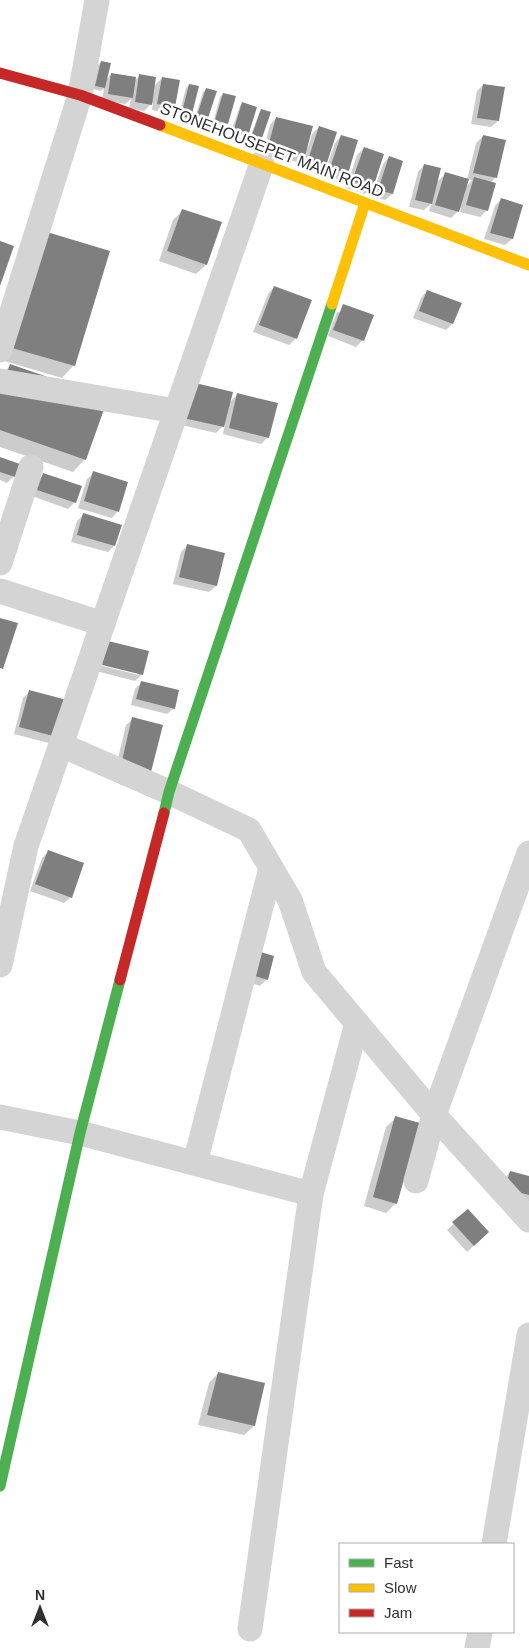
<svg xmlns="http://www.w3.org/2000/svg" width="529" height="1648" viewBox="0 0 529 1648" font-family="Helvetica,sans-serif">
<rect width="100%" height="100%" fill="#fff"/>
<g fill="#0003" fill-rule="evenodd">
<polygon points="101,62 106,80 111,74 134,81 140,76 153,87 162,78 174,106 167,113 152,110 153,102 144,111 129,108 131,99 125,104 102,100 104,88 101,91 93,89 98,65"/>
<polygon points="189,85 190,118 187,121 178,118 186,88"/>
<polygon points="483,85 498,121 491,127 471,124 477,91"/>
<polygon points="206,89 207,118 204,121 195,118 203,92"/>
<polygon points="223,94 227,123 224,126 213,123 220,97"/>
<polygon points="243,103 248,133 245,136 231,132 240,106"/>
<polygon points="262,110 270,113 261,138 258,141 250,138 259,113"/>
<polygon points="276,118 308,147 312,134 319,127 325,165 318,172 302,166 306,153 297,162 263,153 270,125"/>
<polygon points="341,136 346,173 340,180 324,175 335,143"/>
<path d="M483 136 504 141 495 178 490 183 487 210 480 217 460 212 461 208 451 218 429 211 432 203 424 210 409 207 418 172 424 165 436 183 445 174 467 180 476 143ZM467 179 472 180 465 188Z"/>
<polygon points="364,148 383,155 372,188 365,194 346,188 357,155"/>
<polygon points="389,157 402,161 392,194 385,200 372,196 383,164"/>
<polygon points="501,199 522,205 512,239 505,245 484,239 495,206"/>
<polygon points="183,210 221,223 206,265 196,274 159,261 173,220"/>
<polygon points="35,246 74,365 62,378 1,360"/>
<polygon points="274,287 296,338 289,345 253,332 268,294"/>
<polygon points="427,291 452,324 446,330 413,318 421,298"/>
<polygon points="337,312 372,316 362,341 356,347 328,336"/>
<polygon points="11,365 85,459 73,472 0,447 0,376"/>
<polygon points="185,390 229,403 238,394 268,437 261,444 223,434 225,424 216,433 177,424"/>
<polygon points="0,458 14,476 7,483 0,480"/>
<polygon points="94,473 118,511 112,518 78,508 87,479"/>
<polygon points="43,475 75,502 68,509 32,496 37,481"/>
<polygon points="83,515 120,526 114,546 108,552 71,542 77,521"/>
<polygon points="188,545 224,554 216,586 209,592 173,584 181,552"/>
<polygon points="102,649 142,674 135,681 96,671 98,665 139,675 139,673 99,663"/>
<polygon points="142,682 174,708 167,714 131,705 135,689"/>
<polygon points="29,692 65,701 49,743 14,734 23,698"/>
<polygon points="133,719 162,726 115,771 126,725"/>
<polygon points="48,852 71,897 64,903 30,891 42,858"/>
<polygon points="248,958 267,979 260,986 242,980"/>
<polygon points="396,1118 396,1203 386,1213 364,1206 386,1127"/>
<polygon points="510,1172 529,1177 529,1202 504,1179"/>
<polygon points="468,1210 481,1239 467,1252 447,1230"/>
<polygon points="218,1373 264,1384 254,1426 244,1435 198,1425 209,1383"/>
</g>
<g fill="#7f7f7f">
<polygon points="101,61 111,63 105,88 95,86"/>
<polygon points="111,73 136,77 133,98 108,94"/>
<polygon points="139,74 156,77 152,105 135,102"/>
<polygon points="162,77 180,80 175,107 157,104"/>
<polygon points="189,84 199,86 191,118 181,116"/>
<polygon points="483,84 505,87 499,121 477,118"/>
<polygon points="206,88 217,91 208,118 197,115"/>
<polygon points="223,93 236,96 228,124 215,120"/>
<polygon points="242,102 257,107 249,133 234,129"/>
<polygon points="261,109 271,112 262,138 252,135"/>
<polygon points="276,117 313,126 305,156 268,147"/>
<polygon points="319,126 337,132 326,166 308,160"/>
<polygon points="341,135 358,140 348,174 330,168"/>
<polygon points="483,135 506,140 497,178 473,173"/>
<polygon points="364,147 384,154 373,188 352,181"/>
<polygon points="389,156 403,161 393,194 378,190"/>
<polygon points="424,164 441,168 432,204 415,200"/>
<polygon points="445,172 469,179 459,212 435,205"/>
<polygon points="474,177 496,183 488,211 466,205"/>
<polygon points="501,198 523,205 513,239 490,233"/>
<polygon points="182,209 222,222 207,265 167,251"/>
<polygon points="47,232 110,251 75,366 12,348"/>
<polygon points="0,241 14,246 0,286"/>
<polygon points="274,286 312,300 297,339 259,325"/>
<polygon points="427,290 462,303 453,324 419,311"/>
<polygon points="343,304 374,315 364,341 333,330"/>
<polygon points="10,364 108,398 86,460 0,430 0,393"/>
<polygon points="191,382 233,392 224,427 183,418"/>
<polygon points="237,393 278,403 269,438 229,428"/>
<polygon points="0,457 20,464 15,477 0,472"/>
<polygon points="93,471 128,482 119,512 84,501"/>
<polygon points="43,473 82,486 76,503 37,490"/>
<polygon points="83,513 122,525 115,546 77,535"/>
<polygon points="187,544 225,553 217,586 179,577"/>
<polygon points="0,618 18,623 3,669 0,668"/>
<polygon points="108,641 149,651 143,675 102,665"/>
<polygon points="141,681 179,690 175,709 136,699"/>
<polygon points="29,690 67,700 57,737 19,727"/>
<polygon points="132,717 163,725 151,772 121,765"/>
<polygon points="48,850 84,863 72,898 35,884"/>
<polygon points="254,950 274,956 268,980 248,974"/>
<polygon points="395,1116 420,1123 397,1204 373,1197"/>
<polygon points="510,1171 529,1176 529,1195 505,1189"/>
<polygon points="468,1209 489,1232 474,1246 452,1222"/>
<polygon points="218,1372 265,1383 255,1426 207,1415"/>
</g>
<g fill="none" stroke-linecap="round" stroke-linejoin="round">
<g stroke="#d4d4d4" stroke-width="25">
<polyline points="0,350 80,95 97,0"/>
<polyline points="0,381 176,411"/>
<polyline points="0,563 31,467"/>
<polyline points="0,591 103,624"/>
<polyline points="61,745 169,792 249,830 290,900 314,972 434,1115 529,1220"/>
<polyline points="0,965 26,846 262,163"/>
<polyline points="0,1117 80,1133 311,1194"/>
<polyline points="195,1163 271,868"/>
<polyline points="416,1181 434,1115 529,853"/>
<polyline points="494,1544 529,1335"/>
<polyline points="250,1629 311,1194 357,1023"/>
<polyline points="477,1648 480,1632"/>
</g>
<g stroke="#4caf50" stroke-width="11">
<polyline points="164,813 169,792 332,304"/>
<polyline points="0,1486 80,1133 120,980"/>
</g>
<g stroke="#ffc107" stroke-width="11">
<polyline points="160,125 529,265"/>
<polyline points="332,304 365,203"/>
</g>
<g stroke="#c62828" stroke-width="11">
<polyline points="0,73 80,95 160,125"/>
<polyline points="120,980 164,813"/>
</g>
</g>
<g text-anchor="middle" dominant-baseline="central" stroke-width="5" stroke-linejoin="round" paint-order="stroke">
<g font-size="16" fill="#303030" stroke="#fff">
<text transform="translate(272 150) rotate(21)">STONEHOUSEPET MAIN ROAD</text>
</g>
</g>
<rect x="339" y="1543" width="175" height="90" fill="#ffffff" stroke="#acacac"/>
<rect x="349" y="1559" width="25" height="8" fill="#4caf50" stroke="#acacac"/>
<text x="384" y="1568" font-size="15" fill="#303030">Fast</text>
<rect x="349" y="1584" width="25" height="8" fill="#ffc107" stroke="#acacac"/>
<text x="384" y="1593" font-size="15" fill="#303030">Slow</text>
<rect x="349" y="1609" width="25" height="8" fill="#c62828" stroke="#acacac"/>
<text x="384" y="1618" font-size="15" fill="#303030">Jam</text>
<g transform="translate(40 1608)" stroke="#ffffff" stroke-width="4" paint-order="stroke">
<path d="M0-4L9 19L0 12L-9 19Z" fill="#303030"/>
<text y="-8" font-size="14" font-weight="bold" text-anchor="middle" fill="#303030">N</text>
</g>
</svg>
